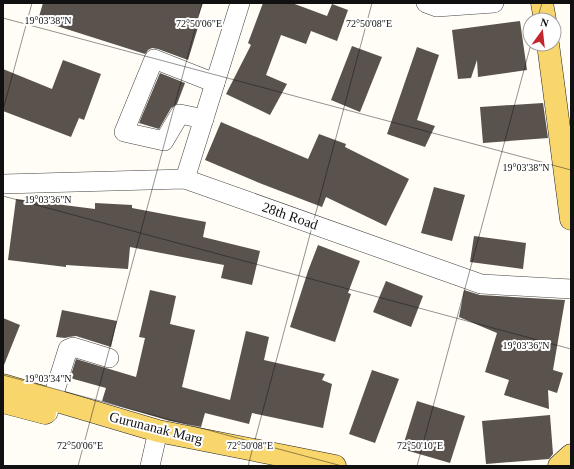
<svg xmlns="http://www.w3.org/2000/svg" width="574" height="469" viewBox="0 0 574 469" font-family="'Times New Roman',serif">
<rect width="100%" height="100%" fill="#fffdf5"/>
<g fill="#5a524d">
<polygon points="43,3 203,3 196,23 199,24 188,60 158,49 152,48 148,50 145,54 38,20"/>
<polygon points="263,3 292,3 327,16 332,4 348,10 337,41 311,31 306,44 281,35 266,75 287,84 270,115 226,94 251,45 248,43"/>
<polygon points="520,21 527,70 478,77 477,60 471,78 458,79 452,30"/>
<polygon points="352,46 382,57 360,112 331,100"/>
<polygon points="417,47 439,55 417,120 435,126 425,147 387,134"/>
<polygon points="63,60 101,74 84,120 79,118 71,137 3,111 3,69 52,89"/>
<polygon points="160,73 185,83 177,104 171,108 159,129 139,123"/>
<polygon points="543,103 548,138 483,143 480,107"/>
<polygon points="221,122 308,159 319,134 346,144 345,147 409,179 386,226 326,197 322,207 262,184 205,160"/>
<polygon points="434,187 465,195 452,241 421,233"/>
<polygon points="16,199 95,209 95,203 132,205 132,208 206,222 203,237 260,251 252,285 221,278 224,265 130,247 128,269 66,265 66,267 8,260"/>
<polygon points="474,236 526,243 523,269 470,262"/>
<polygon points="318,245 360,261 348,293 351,294 335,342 290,327 308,271"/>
<polygon points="386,281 423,296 411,327 373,312"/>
<polygon points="150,290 176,296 170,324 195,330 182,387 230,400 246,331 269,337 264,360 325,374 322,380 332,384 323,428 252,413 249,424 205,413 201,427 170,421 102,401 106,388 70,378 76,359 136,377 145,338 139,337"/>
<polygon points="464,290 480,295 565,300 553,370 563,373 557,393 548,390 549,409 504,395 509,380 485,372 497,333 459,317"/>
<polygon points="62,310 117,321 111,347 76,336 69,337 65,338 56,337"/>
<polygon points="3,318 20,325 4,365 3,365"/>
<polygon points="372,370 399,379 375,443 349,434"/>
<polygon points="417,401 465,416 450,463 402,449"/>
<polygon points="550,415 553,454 549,459 486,464 482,421"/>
</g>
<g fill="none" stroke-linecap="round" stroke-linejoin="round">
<g stroke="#444" stroke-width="20">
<g id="minor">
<polyline points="426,3 437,7 494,3"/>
<polyline points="204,119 180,114 164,141 124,132 154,59 215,83"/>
<polyline points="185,179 240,3"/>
<polyline points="3,184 185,179 481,284 571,289"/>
<polyline points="48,413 68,349 73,347 109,358"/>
<polyline points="150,466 158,431"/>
</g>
</g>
<g stroke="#222" stroke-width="23">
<g id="major">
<polyline points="542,3 545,20"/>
<polyline points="548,44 571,219"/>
<polyline points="3,385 158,431 335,466"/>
<polyline points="3,402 45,413"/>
<polyline points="559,466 571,455"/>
</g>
</g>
<use href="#minor" stroke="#fff" stroke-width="19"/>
<use href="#major" stroke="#f9d66b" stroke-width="22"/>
</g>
<path fill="none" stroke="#111" stroke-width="1" stroke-opacity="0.45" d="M3 18 571 170M537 20 542 3M3 110 32 3M3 196 571 349M3 375 342 466M78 466 202 3M248 466 372 3M417 466 531 44"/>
<g text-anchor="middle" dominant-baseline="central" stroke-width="4" stroke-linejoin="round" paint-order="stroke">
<g font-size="14" fill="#111" stroke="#fff">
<text transform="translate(290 216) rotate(19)">28th Road</text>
<text transform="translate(156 428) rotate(14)">Gurunanak Marg</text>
</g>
</g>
<g font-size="10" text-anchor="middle" fill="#111" stroke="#fff" stroke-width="4" stroke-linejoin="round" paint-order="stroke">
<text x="48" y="24">19°03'38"N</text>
<text x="199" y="27">72°50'06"E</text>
<text x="369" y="27">72°50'08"E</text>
<text x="526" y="171">19°03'38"N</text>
<text x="48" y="203">19°03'36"N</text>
<text x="526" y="349">19°03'36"N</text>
<text x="48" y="382">19°03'34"N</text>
<text x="80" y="449">72°50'06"E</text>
<text x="250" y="449">72°50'08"E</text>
<text x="420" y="449">72°50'10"E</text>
</g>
<rect width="574" height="469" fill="none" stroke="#111111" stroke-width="8"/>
<g transform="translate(542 32) rotate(15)"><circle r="19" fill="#ffffff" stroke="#a0a0a0"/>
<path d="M0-3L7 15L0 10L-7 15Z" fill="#c4262e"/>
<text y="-6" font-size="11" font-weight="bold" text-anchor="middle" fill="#111111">N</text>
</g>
</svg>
